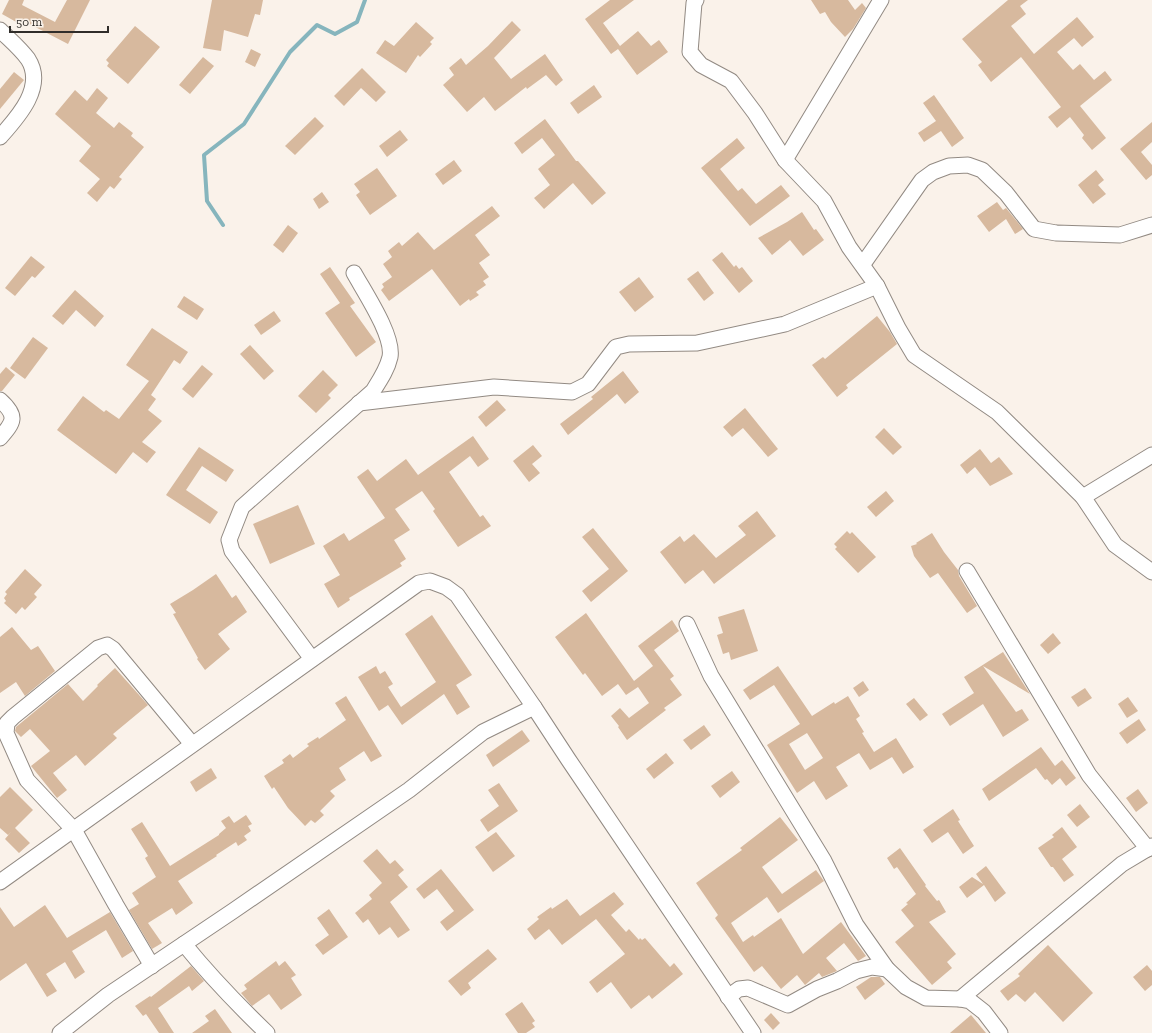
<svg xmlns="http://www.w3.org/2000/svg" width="1152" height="1033" viewBox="0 0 1152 1033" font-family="'Zilla Slab',serif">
<rect width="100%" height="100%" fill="#faf2ea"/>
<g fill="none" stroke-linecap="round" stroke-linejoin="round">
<polyline stroke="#86b5bd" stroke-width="4" points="223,225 207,201 204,155 244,124 290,52 317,25 335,34 357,22 365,0"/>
</g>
<g fill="#d7b99e" fill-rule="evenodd">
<polygon points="9,0 24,0 22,5 55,22 67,0 90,0 68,44 20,19 18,23 2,14"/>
<polygon points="212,0 263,0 260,15 255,14 248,37 224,30 221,51 203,48"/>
<polygon points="610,0 634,0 603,23 620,46 638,31 651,46 659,40 668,52 637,75 618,49 611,54 585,19"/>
<polygon points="811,0 848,0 855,10 862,3 866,8 853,29 845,37 831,22 825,12 820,14"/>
<polygon points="1008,0 1028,0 1020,6 1026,14 1011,26 1034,54 1077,17 1094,37 1082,47 1074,38 1057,52 1073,70 1080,64 1094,80 1105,71 1112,80 1080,106 1106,138 1092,150 1082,138 1084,135 1070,117 1057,128 1048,117 1061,107 1021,57 991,82 978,65 982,62 962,39"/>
<polygon points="512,21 521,30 494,58 511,79 545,54 563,80 556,86 546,75 527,89 526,87 495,111 484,97 467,112 443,85 454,75 449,68 461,58 466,65 488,46"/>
<polygon points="416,22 434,38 430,42 432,44 420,57 418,55 406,73 376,53 385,40 394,46"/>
<polygon points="135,26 160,47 128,84 107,66 109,63 106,60"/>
<polygon points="251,49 261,54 255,67 245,62"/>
<polygon points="203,57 214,66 190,94 179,85"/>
<polygon points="362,68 386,92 376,102 361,88 344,106 334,96"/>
<polygon points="14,72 24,80 0,109 0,89"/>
<polygon points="594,85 602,97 578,114 570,103"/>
<polygon points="97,88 108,98 96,113 114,128 119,122 133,133 131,136 144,147 119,177 122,179 114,189 110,186 97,202 87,193 100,179 79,161 91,146 55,114 75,90 87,101"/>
<polygon points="934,95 964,138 952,147 941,131 924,142 918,133 936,121 923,103"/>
<polygon points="315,117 324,126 295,155 285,146"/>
<polygon points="545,119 576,161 578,161 606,193 592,205 573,183 544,209 534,198 550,185 538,169 555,155 542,138 522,154 514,143"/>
<polygon points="1152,122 1152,142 1141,152 1152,165 1152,175 1146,180 1120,149"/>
<polygon points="400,130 408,140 387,157 379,146"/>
<polygon points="737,138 745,148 720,169 738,191 742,188 756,204 781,185 790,196 750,226 701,168"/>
<polygon points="454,160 462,171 443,185 435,174"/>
<polygon points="377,168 397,196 370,215 356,195 360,192 354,184"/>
<polygon points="1096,170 1104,180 1098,185 1106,194 1093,204 1078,185"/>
<polygon points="322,192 329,202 319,209 313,199"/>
<polygon points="997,202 1003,210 1006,208 1023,229 1015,234 1006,219 989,232 977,216"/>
<polygon points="492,206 500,216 475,235 490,255 479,263 489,277 483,281 486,285 476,292 479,295 470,301 469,299 460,306 432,269 389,301 381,290 384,287 382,284 392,277 383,264 392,257 388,251 399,242 402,246 418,232 434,250"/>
<polygon points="802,212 814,230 816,229 824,240 803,256 790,240 772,255 758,238 787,222"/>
<polygon points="288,225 298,233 283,253 273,245"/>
<polygon points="722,252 734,267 736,265 739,269 742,267 753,281 739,293 712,260"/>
<polygon points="31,256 45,267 35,278 32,276 15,296 5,288"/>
<polygon points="330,267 355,303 350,306 376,342 356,357 325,313 340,303 320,274"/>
<polygon points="698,271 714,293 704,301 687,279"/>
<polygon points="639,277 654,297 635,312 619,292"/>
<polygon points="75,290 104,316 95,327 76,310 63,325 52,316"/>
<polygon points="184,296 204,309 197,320 177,307"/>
<polygon points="274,311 281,321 261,335 254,325"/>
<polygon points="877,316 890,332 897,344 846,385 848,388 837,397 812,365 823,357 825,359"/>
<polygon points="152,328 188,352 180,364 174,360 151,395 156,399 148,410 162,421 142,442 156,452 147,463 133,452 116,474 57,430 83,396 104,412 106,410 119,419 149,381 126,365"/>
<polygon points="33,337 48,348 25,379 10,368"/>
<polygon points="250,345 274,371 264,380 240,354"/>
<polygon points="202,365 213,374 193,398 182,389"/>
<polygon points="6,367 15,375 2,391 0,391 0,374"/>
<polygon points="323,370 338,385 328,395 331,398 316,413 298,396"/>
<polygon points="623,371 639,392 625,404 617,394 568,435 560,424 593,399 591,397"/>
<polygon points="497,400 506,410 486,427 478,417"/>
<polygon points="745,408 778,449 768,457 743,428 732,437 723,427"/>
<polygon points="884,428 902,447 893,455 875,437"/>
<polygon points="473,436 489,459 478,467 470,456 449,472 480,517 483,515 491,526 458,547 433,511 435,509 422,491 395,509 410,530 394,540 406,559 400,563 402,566 349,598 350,600 338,608 324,584 340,575 323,546 344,533 349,541 385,518 357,477 368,469 377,481 406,459 418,475"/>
<polygon points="533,445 542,456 532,464 540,473 529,482 513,461"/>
<polygon points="199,447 234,470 226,482 202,466 186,490 218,512 210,524 166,495"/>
<polygon points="980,449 991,463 999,457 1013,474 990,486 975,467 967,474 960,465"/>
<polygon points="886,491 894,501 876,517 867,507"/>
<polygon points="298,505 315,544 270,564 253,524"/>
<polygon points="757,511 776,536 714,584 703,570 685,584 660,552 680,536 684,542 694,534 716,558 746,535 738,526"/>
<polygon points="593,528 628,571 591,602 582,591 609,569 582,537"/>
<polygon points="847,531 850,534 852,532 876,557 858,573 835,549 837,547 834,544"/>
<polygon points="932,533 944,552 958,570 959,576 977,606 967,613 938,573 930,578 914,556 911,546 917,544 916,543"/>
<polygon points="25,569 42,585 34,594 37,597 25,610 22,607 16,614 4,603 6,601 4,598 7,594 5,592"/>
<polygon points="216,574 232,598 236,595 247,612 218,634 230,649 205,670 197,659 198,658 173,614 176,613 170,604 193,590"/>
<polygon points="744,609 758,651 731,660 729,652 723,654 717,635 723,633 718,617"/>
<polygon points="586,613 634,681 653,666 638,646 672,620 679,631 654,650 674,676 670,679 682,695 664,708 666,710 627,740 618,727 619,726 611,716 620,708 629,718 649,703 638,687 626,695 618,684 602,696 585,673 583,675 555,637"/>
<polygon points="432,615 472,675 456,685 470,707 457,715 444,694 402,725 388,705 379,711 358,677 376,666 380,674 385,671 393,684 388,687 401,707 436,682 405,634"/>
<polygon points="12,627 31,650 38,646 55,671 25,696 16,682 0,693 0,637"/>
<polygon points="1053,633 1061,643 1048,654 1040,645"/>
<polygon points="1003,652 1030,694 983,666 1016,712 1022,709 1029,720 1003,737 983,704 950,726 942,714 974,693 964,677"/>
<path d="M778 666 812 716 834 702 835 704 848 696 860 716 856 719 864 732 862 733 874 752 896 738 914 767 903 774 892 757 870 770 859 753 836 767 848 786 826 800 814 781 797 793 767 745 800 724 774 685 750 700 743 690ZM807 733 823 758 805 770 789 744Z"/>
<polygon points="115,668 148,705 113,734 117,738 85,766 76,755 53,773 67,790 57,798 31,766 50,751 30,729 21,737 15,731 16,727 68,684 83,701 98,686 97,685"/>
<polygon points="863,681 869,690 859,697 853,688"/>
<polygon points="1085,688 1092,698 1078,707 1071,697"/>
<polygon points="346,696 382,756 371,762 364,751 339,768 346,780 330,791 335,796 320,811 324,815 315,823 311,820 305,826 288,808 274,787 272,789 264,776 284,763 282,760 290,754 293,758 309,746 307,744 318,737 319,739 346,720 335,703"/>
<polygon points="1128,697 1138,711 1127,718 1118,704"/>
<polygon points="914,698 928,715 920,721 906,704"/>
<polygon points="1139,719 1146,730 1127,744 1119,733"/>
<polygon points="704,725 711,735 691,750 683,740"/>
<polygon points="522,730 530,741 493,767 486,755"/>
<polygon points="1041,747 1055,766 1062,760 1076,778 1066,786 1060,778 1052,785 1047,779 1045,780 1036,768 989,801 982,789"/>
<polygon points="666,753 674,763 654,779 646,769"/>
<polygon points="211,768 217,778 196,792 190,782"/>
<polygon points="732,771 740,782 720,798 711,786"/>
<polygon points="499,783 518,811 488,832 480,820 499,806 488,790"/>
<polygon points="10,787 33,810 15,828 30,843 19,853 5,839 11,832 8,835 0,828 0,797"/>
<polygon points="1138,789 1148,803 1136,812 1126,798"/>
<polygon points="1080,804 1090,817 1077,827 1067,815"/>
<polygon points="953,809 960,820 958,821 974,846 963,854 948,832 932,843 923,830"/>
<polygon points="246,815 252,824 248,826 251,831 244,836 247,840 238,846 236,842 216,855 217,856 178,881 193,903 176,915 172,908 148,923 162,943 152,949 129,910 139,904 132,893 156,877 145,858 148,856 131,829 142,822 170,866 219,835 219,834 226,828 221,821 229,816 234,823"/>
<polygon points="780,817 798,840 762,867 782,894 816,870 824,881 778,913 767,897 731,923 743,942 753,935 754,937 781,918 803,954 841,922 866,956 858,961 844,943 826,958 837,971 822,977 819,973 805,985 797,975 781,989 762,966 754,972 715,918 718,915 696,883 742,850 740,848"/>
<polygon points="1062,827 1077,847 1062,859 1074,875 1064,882 1053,867 1051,867 1038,848 1054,837 1052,835"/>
<polygon points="496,832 515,856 493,872 475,847"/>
<polygon points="900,848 926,885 925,886 937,901 939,900 946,912 929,922 956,954 947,962 952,968 932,985 895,942 914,926 901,910 908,904 906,903 916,894 897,867 894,869 887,858"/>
<polygon points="377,849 390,864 395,860 404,870 398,875 408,887 390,902 410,930 398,938 390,927 379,935 368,919 363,923 355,913 372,899 369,895 382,883 363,861"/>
<polygon points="986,866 1006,893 995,902 984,885 967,898 959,887 972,877 983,884 976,874"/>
<polygon points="441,869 474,910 447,931 440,922 454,911 437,889 424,899 416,889"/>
<polygon points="614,892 624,904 611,915 626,932 629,929 639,940 640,938 642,940 645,938 670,967 674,963 683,974 652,999 649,995 631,1009 611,982 597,993 589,982 625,954 596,919 562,945 549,929 535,940 527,929 539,919 537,917 551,907 552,909 567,899 580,916"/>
<polygon points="45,905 67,938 110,912 133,951 122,958 106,930 72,951 85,972 75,979 65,962 46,974 57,991 47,997 26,963 0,981 0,907 14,927"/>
<polygon points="329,909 348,937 323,955 315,945 329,935 317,918"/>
<polygon points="1048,945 1093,993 1063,1022 1035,992 1025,1002 1016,994 1008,1001 1000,991 1020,976 1018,974"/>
<polygon points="488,949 497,959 468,983 471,988 461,996 448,981"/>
<polygon points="276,961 279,966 285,961 296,975 291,978 302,995 281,1010 269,994 252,1006 241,993 247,989 244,985"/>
<polygon points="1147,965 1152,971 1152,985 1145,991 1133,977"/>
<polygon points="191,966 204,981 192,991 189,986 158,1008 174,1033 159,1033 146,1014 143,1016 135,1006 150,996 151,997"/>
<polygon points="871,977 880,977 885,984 865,1000 856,987"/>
<polygon points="522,1002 535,1021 532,1023 535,1027 526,1033 518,1033 505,1014"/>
<polygon points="215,1009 232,1033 192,1033 209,1021 205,1016"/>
<polygon points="771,1013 780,1023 773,1030 764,1020"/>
<polygon points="971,1015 986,1033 950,1033"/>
</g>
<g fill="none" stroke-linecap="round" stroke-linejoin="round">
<g stroke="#928a83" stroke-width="17">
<g id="minor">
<polyline points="696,0 694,3 690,52 701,65 731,81 755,113 785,160 824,201 849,247 877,286 898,328 914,355 997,412 1083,497 1115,545 1152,572"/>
<path d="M0 30C9 39 20 48 28 59 46 87 17 118 0 137"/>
<polyline points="785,160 881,0"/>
<polyline points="863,264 922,180 933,172 949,166 968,165 982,170 1006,193 1034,229 1056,233 1120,235 1152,225"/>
<path d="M0 400C18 416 14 422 0 438"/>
<polyline points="359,403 494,387 572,392 588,384 616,347 629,344 697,343 785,324 877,286"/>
<polyline points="1083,497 1152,455"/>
<polyline points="967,571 1089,775 1148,849"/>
<polyline points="687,624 711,676 824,861 856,925 887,969 906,987 926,998 960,999 970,1001 984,1012 1000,1033"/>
<path d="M312 659 232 551 229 540 242 507 373 391C380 380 387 370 390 357 394 336 365 293 354 273"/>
<polyline points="0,882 419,583 430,581 446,587 457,595 534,707 568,759 753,1033"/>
<path d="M184 944C210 976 238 1005 267 1033"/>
<polyline points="152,966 116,905 74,830 27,780 6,733 7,723 13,717 98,648 107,645 113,649 192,744"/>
<polyline points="728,997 739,989 748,988 788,1005 817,989 837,981 856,971 872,967 887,969"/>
<polyline points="960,999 1122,864 1152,846"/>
<polyline points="60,1033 108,995 233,911 409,790 483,732 534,707"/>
</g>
</g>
<use href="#minor" stroke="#fff" stroke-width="15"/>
</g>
<path d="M10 26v6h98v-6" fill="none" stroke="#302d2a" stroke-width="2"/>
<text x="16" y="26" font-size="12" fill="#302d2a" stroke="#faf2ea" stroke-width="3" paint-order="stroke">50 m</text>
</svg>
